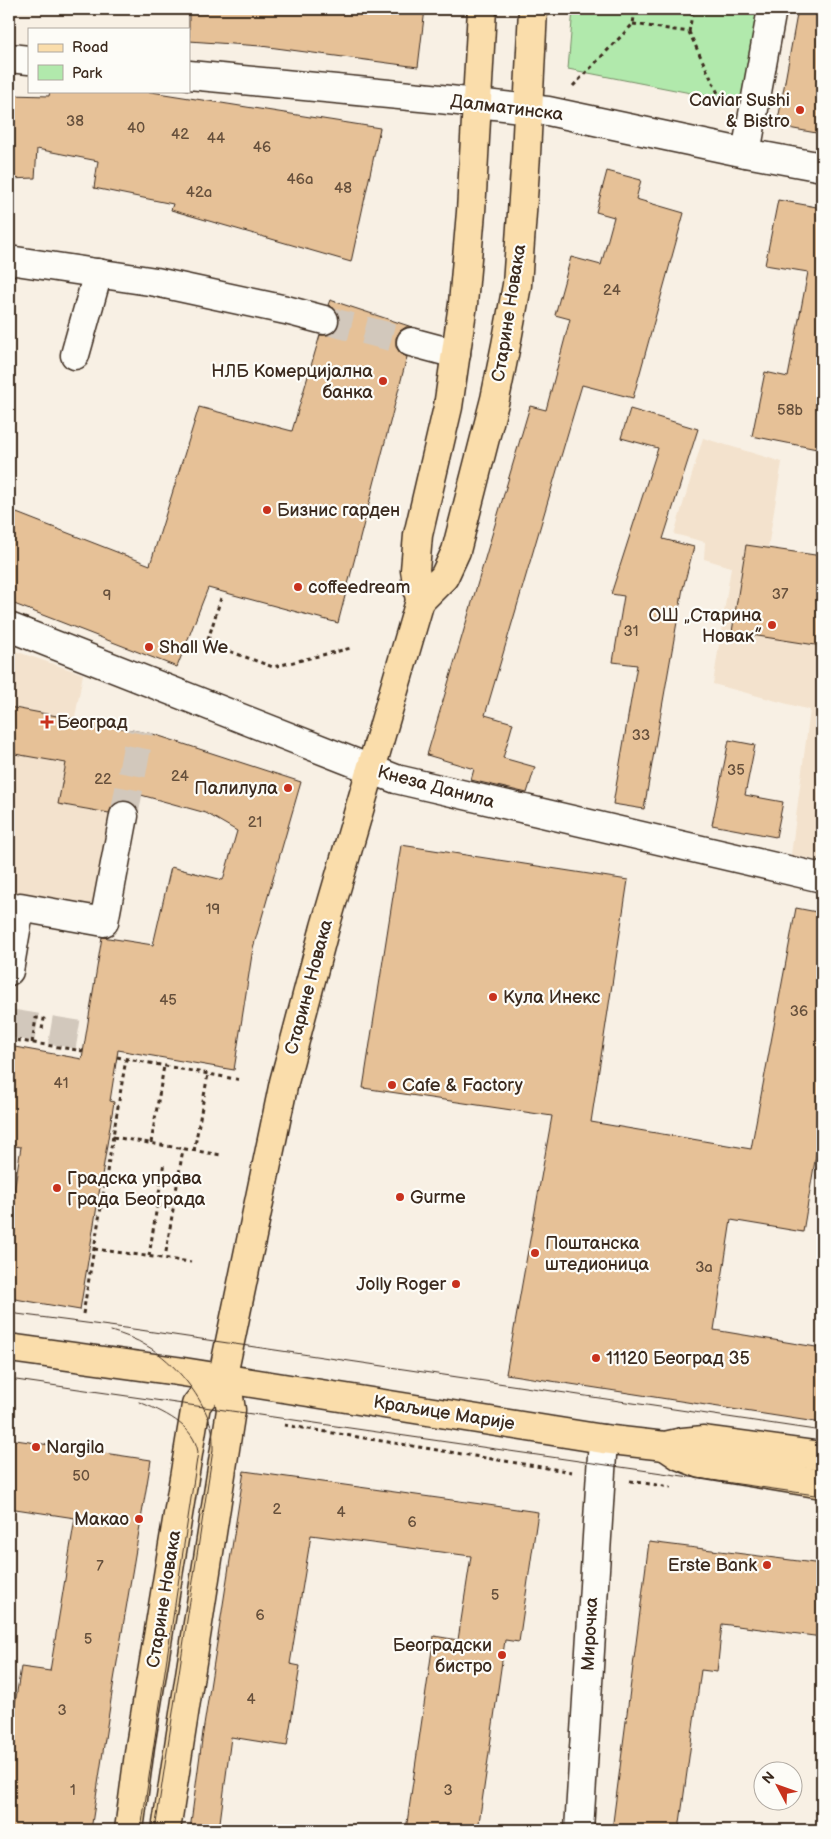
<svg xmlns="http://www.w3.org/2000/svg" width="831" height="1839" viewBox="0 0 831 1839" font-family="'Balsamiq Sans',sans-serif">
<rect width="100%" height="100%" fill="#f8f0e4"/>
<filter id="ink" filterUnits="userSpaceOnUse"><feTurbulence type="fractalNoise" baseFrequency=".02" numOctaves="2"/><feDisplacementMap in="SourceGraphic" scale="10" xChannelSelector="R" yChannelSelector="G"/><feConvolveMatrix kernelMatrix="1 2 1 2 8 2 1 2 1" color-interpolation-filters="sRGB"/></filter>
<g filter="url(#ink)">
<g fill="#f3e2cd">
<polygon points="703,438 782,462 768,548 822,556 822,861 791,855 810,710 713,684 731,567 704,559 705,542 674,534"/>
<polygon points="9,649 83,674 59,804 112,814 94,925 9,910"/>
</g>
<polygon fill="#b1e9ac" stroke="#768a65" points="573,9 778,9 762,107 568,69"/>
<g fill="#e6c197" stroke="#3b2a1e">
<polygon points="189,9 425,9 418,67 261,46 189,41"/>
<polygon points="798,9 822,9 822,134 777,126"/>
<polygon points="50,91 145,91 380,128 351,262 171,210 173,204 94,188 98,161 37,149 35,178 9,179 9,95 49,96"/>
<polygon points="607,171 641,180 636,199 684,213 633,398 582,385 485,715 513,723 503,758 535,767 527,793 471,780 474,769 427,755 530,406 546,410 570,319 555,315 571,257 601,265 614,217 596,212"/>
<polygon points="778,200 822,208 822,450 752,436 765,372 788,377 808,272 765,265"/>
<polygon points="330,300 412,327 406,327 400,331 396,338 396,347 400,353 407,357 338,623 208,588 177,667 9,602 9,510 150,565 199,407 292,431 320,335 329,335 335,331 339,324 339,315 335,309 328,305"/>
<polygon points="630,409 698,429 663,539 694,547 683,588 644,809 613,804 637,665 613,662 624,596 611,594 658,448 621,438"/>
<polygon points="746,545 822,556 822,646 732,632"/>
<polygon points="9,707 153,734 301,782 253,948 234,1070 118,1050 110,1101 114,1102 80,1310 9,1298 9,1222 21,1147 9,1145 9,1046 82,1059 102,937 153,945 171,867 223,880 237,831 206,813 141,795 138,810 134,804 127,801 119,801 113,805 109,813 58,804 66,763 9,753"/>
<polygon points="729,740 755,745 745,795 783,802 776,837 712,825"/>
<polygon points="401,845 628,880 591,1122 751,1149 796,908 822,913 822,1119 803,1232 731,1220 714,1330 822,1348 822,1423 506,1374 552,1116 363,1088"/>
<polygon points="9,1439 151,1460 114,1680 91,1830 9,1830 9,1741 21,1667 50,1671 75,1518 9,1508"/>
<polygon points="244,1471 538,1512 519,1642 505,1640 478,1830 406,1830 434,1636 458,1640 471,1556 311,1535 290,1664 300,1666 287,1746 231,1737 219,1830 190,1830 203,1732"/>
<polygon points="649,1542 822,1564 822,1637 722,1624 717,1672 701,1670 679,1830 612,1830"/>
</g>
<g fill="none" stroke-linecap="round" stroke-linejoin="round">
<g stroke="#d2c8bc" stroke-width="28" stroke-dasharray="28 14" stroke-linecap="butt">
<polyline points="324,320 411,342"/>
<polyline points="124,816 140,731"/>
<polyline points="9,1023 86,1036"/>
</g>
<g stroke="#3b2a1e" stroke-width="31">
<g id="minor">
<polyline points="9,58 29,60"/>
<polyline points="189,75 431,98 548,111 746,153 822,167"/>
<polyline points="746,153 772,9"/>
<polyline points="9,260 156,282 286,310 324,320"/>
<polyline points="411,342 456,354"/>
<polyline points="75,355 98,273"/>
<polyline points="9,627 396,779 822,878"/>
<polyline points="9,971 20,907 104,922 124,816"/>
<polyline points="579,1830 603,1439"/>
</g>
</g>
<g stroke="#3b2a1e" stroke-width="31">
<g id="major">
<polyline points="420,601 444,577 456,551 495,399 506,345 517,285 526,155 533,9"/>
<polyline points="9,1348 177,1371 603,1439 665,1446 683,1442 704,1440 822,1456"/>
<polyline points="665,1446 680,1456 701,1464 822,1484"/>
<polyline points="129,1830 140,1746 196,1405 207,1391 222,1380"/>
<polyline points="166,1830 231,1410 228,1391 222,1380 284,1082 325,927 420,601 415,570 418,535 448,407 463,304 471,212 482,9"/>
</g>
</g>
<g stroke="#3b2a1e" stroke-width="3" stroke-dasharray="4 4" stroke-linecap="butt">
<polyline points="633,24 689,32 723,104"/>
<polyline points="689,32 693,9"/>
<polyline points="573,86 633,24 635,9"/>
<polyline points="221,598 207,643 273,667 351,648"/>
<polyline points="9,1039 83,1051"/>
<polyline points="32,1043 36,1018 44,1019 42,1029"/>
<polyline points="117,1057 241,1080"/>
<polyline points="113,1137 221,1155"/>
<polyline points="151,1143 164,1066"/>
<polyline points="194,1151 208,1074"/>
<polyline points="157,1205 173,1208"/>
<polyline points="94,1249 191,1262"/>
<polyline points="166,1252 183,1149"/>
<polyline points="149,1256 164,1162"/>
<polyline points="83,1314 126,1059"/>
<polyline points="284,1425 572,1472"/>
<polyline points="630,1481 671,1487"/>
</g>
<use href="#minor" stroke="#fdfcf7" stroke-width="28"/>
<use href="#major" stroke="#faddab" stroke-width="28"/>
<g stroke="#3b2a1e" stroke-width="1">
<polyline points="9,1313 140,1330 822,1431"/>
<path d="M111 1331C124 1335 136 1339 147 1346 174 1361 205 1399 212 1430 213 1436 213 1443 213 1450L155 1830"/>
<polyline points="9,1379 822,1496"/>
<path d="M139 1402C162 1411 194 1425 198 1452L141 1830"/>
</g>
</g>
</g>
<g fill="#c8321e" stroke="#fdfcf7" stroke-width="2">
<circle cx="800" cy="110" r="5"/>
<circle cx="383" cy="381" r="5"/>
<circle cx="267" cy="510" r="5"/>
<circle cx="298" cy="587" r="5"/>
<circle cx="772" cy="625" r="5"/>
<circle cx="149" cy="647" r="5"/>
<path d="M44.5 714.5h5v5h5v5h-5v5h-5v-5h-5v-5h5z"/>
<circle cx="288" cy="788" r="5"/>
<circle cx="493" cy="997" r="5"/>
<circle cx="392" cy="1085" r="5"/>
<circle cx="57" cy="1188" r="5"/>
<circle cx="400" cy="1197" r="5"/>
<circle cx="535" cy="1253" r="5"/>
<circle cx="456" cy="1284" r="5"/>
<circle cx="596" cy="1358" r="5"/>
<circle cx="36" cy="1447" r="5"/>
<circle cx="139" cy="1519" r="5"/>
<circle cx="767" cy="1565" r="5"/>
<circle cx="502" cy="1655" r="5"/>
</g>
<g text-anchor="middle" dominant-baseline="central" stroke-width="4.5" stroke-linejoin="round" paint-order="stroke">
<g font-size="15" fill="#66503c">
<text x="75" y="121">38</text>
<text x="136" y="128">40</text>
<text x="180" y="134">42</text>
<text x="216" y="138">44</text>
<text x="262" y="147">46</text>
<text x="300" y="179">46a</text>
<text x="343" y="188">48</text>
<text x="199" y="192">42a</text>
<text x="612" y="290">24</text>
<text x="790" y="410">58b</text>
<text x="780" y="594">37</text>
<text x="107" y="595">9</text>
<text x="631" y="631">31</text>
<text x="641" y="735">33</text>
<text x="736" y="770">35</text>
<text x="180" y="776">24</text>
<text x="103" y="779">22</text>
<text x="255" y="822">21</text>
<text x="213" y="909">19</text>
<text x="168" y="1000">45</text>
<text x="799" y="1011">36</text>
<text x="61" y="1083">41</text>
<text x="704" y="1267">3a</text>
<text x="81" y="1476">50</text>
<text x="277" y="1509">2</text>
<text x="341" y="1512">4</text>
<text x="412" y="1522">6</text>
<text x="100" y="1566">7</text>
<text x="495" y="1595">5</text>
<text x="260" y="1615">6</text>
<text x="88" y="1639">5</text>
<text x="251" y="1699">4</text>
<text x="62" y="1710">3</text>
<text x="73" y="1790">1</text>
<text x="448" y="1790">3</text>
</g>
<g font-size="18" fill="#3b2a1e" stroke="#fdfcf7" text-anchor="start">
<text x="790" y="100" text-anchor="end">Caviar Sushi<tspan x="790" dy="21">&amp; Bistro</tspan></text>
<text x="373" y="371" text-anchor="end">НЛБ Комерцијална<tspan x="373" dy="21">банка</tspan></text>
<text x="277" y="510">Бизнис гарден</text>
<text x="308" y="587">coffeedream</text>
<text x="762" y="615" text-anchor="end">ОШ „Старина<tspan x="762" dy="21">Новак”</tspan></text>
<text x="159" y="647">Shall We</text>
<text x="57" y="722">Београд</text>
<text x="278" y="788" text-anchor="end">Палилула</text>
<text x="503" y="997">Кула Инекс</text>
<text x="402" y="1085">Cafe &amp; Factory</text>
<text x="67" y="1178">Градска управа<tspan x="67" dy="21">Града Београда</tspan></text>
<text x="410" y="1197">Gurme</text>
<text x="545" y="1243">Поштанска<tspan x="545" dy="21">штедионица</tspan></text>
<text x="446" y="1284" text-anchor="end">Jolly Roger</text>
<text x="606" y="1358">11120 Београд 35</text>
<text x="46" y="1447">Nargila</text>
<text x="129" y="1519" text-anchor="end">Макао</text>
<text x="757" y="1565" text-anchor="end">Erste Bank</text>
<text x="492" y="1645" text-anchor="end">Београдски<tspan x="492" dy="21">бистро</tspan></text>
</g>
<g font-size="18" fill="#3b2a1e" stroke="#fdfcf7">
<text transform="translate(507 108) rotate(7)">Далматинска</text>
<text transform="translate(509 313) rotate(-81)">Старине Новака</text>
<text transform="translate(436 787) rotate(15)">Кнеза Данила</text>
<text transform="translate(309 987) rotate(-75)">Старине Новака</text>
<text transform="translate(444 1413) rotate(9)">Краљице Марије</text>
<text transform="translate(164 1599) rotate(-81)">Старине Новака</text>
<text transform="translate(590 1634) rotate(-87)">Мирочка</text>
</g>
</g>
<rect width="831" height="1839" fill="none" stroke="#fdfcf7" stroke-width="30"/>
<rect x="15" y="15" width="801" height="1809" fill="none" stroke="#3b2a1e" stroke-width="2" filter="url(#ink)"/>
<rect x="28" y="28" width="162" height="65" fill="#fdfcf7" stroke="#afa8a0"/>
<rect x="38" y="44" width="25" height="8" fill="#faddab" stroke="#afa8a0"/>
<text x="72" y="52" font-size="15" fill="#3b2a1e">Road</text>
<rect x="38" y="65" width="25" height="15" fill="#b1e9ac" stroke="#afa8a0"/>
<text x="72" y="78" font-size="15" fill="#3b2a1e">Park</text>
<g transform="translate(778 1786) rotate(311)"><circle r="24" fill="#fdfcf7" stroke="#afa8a0"/>
<path d="M0-4L9 19L0 12L-9 19Z" fill="#c8321e"/>
<text y="-8" font-size="14" font-weight="bold" text-anchor="middle" fill="#3b2a1e">N</text>
</g>
</svg>
